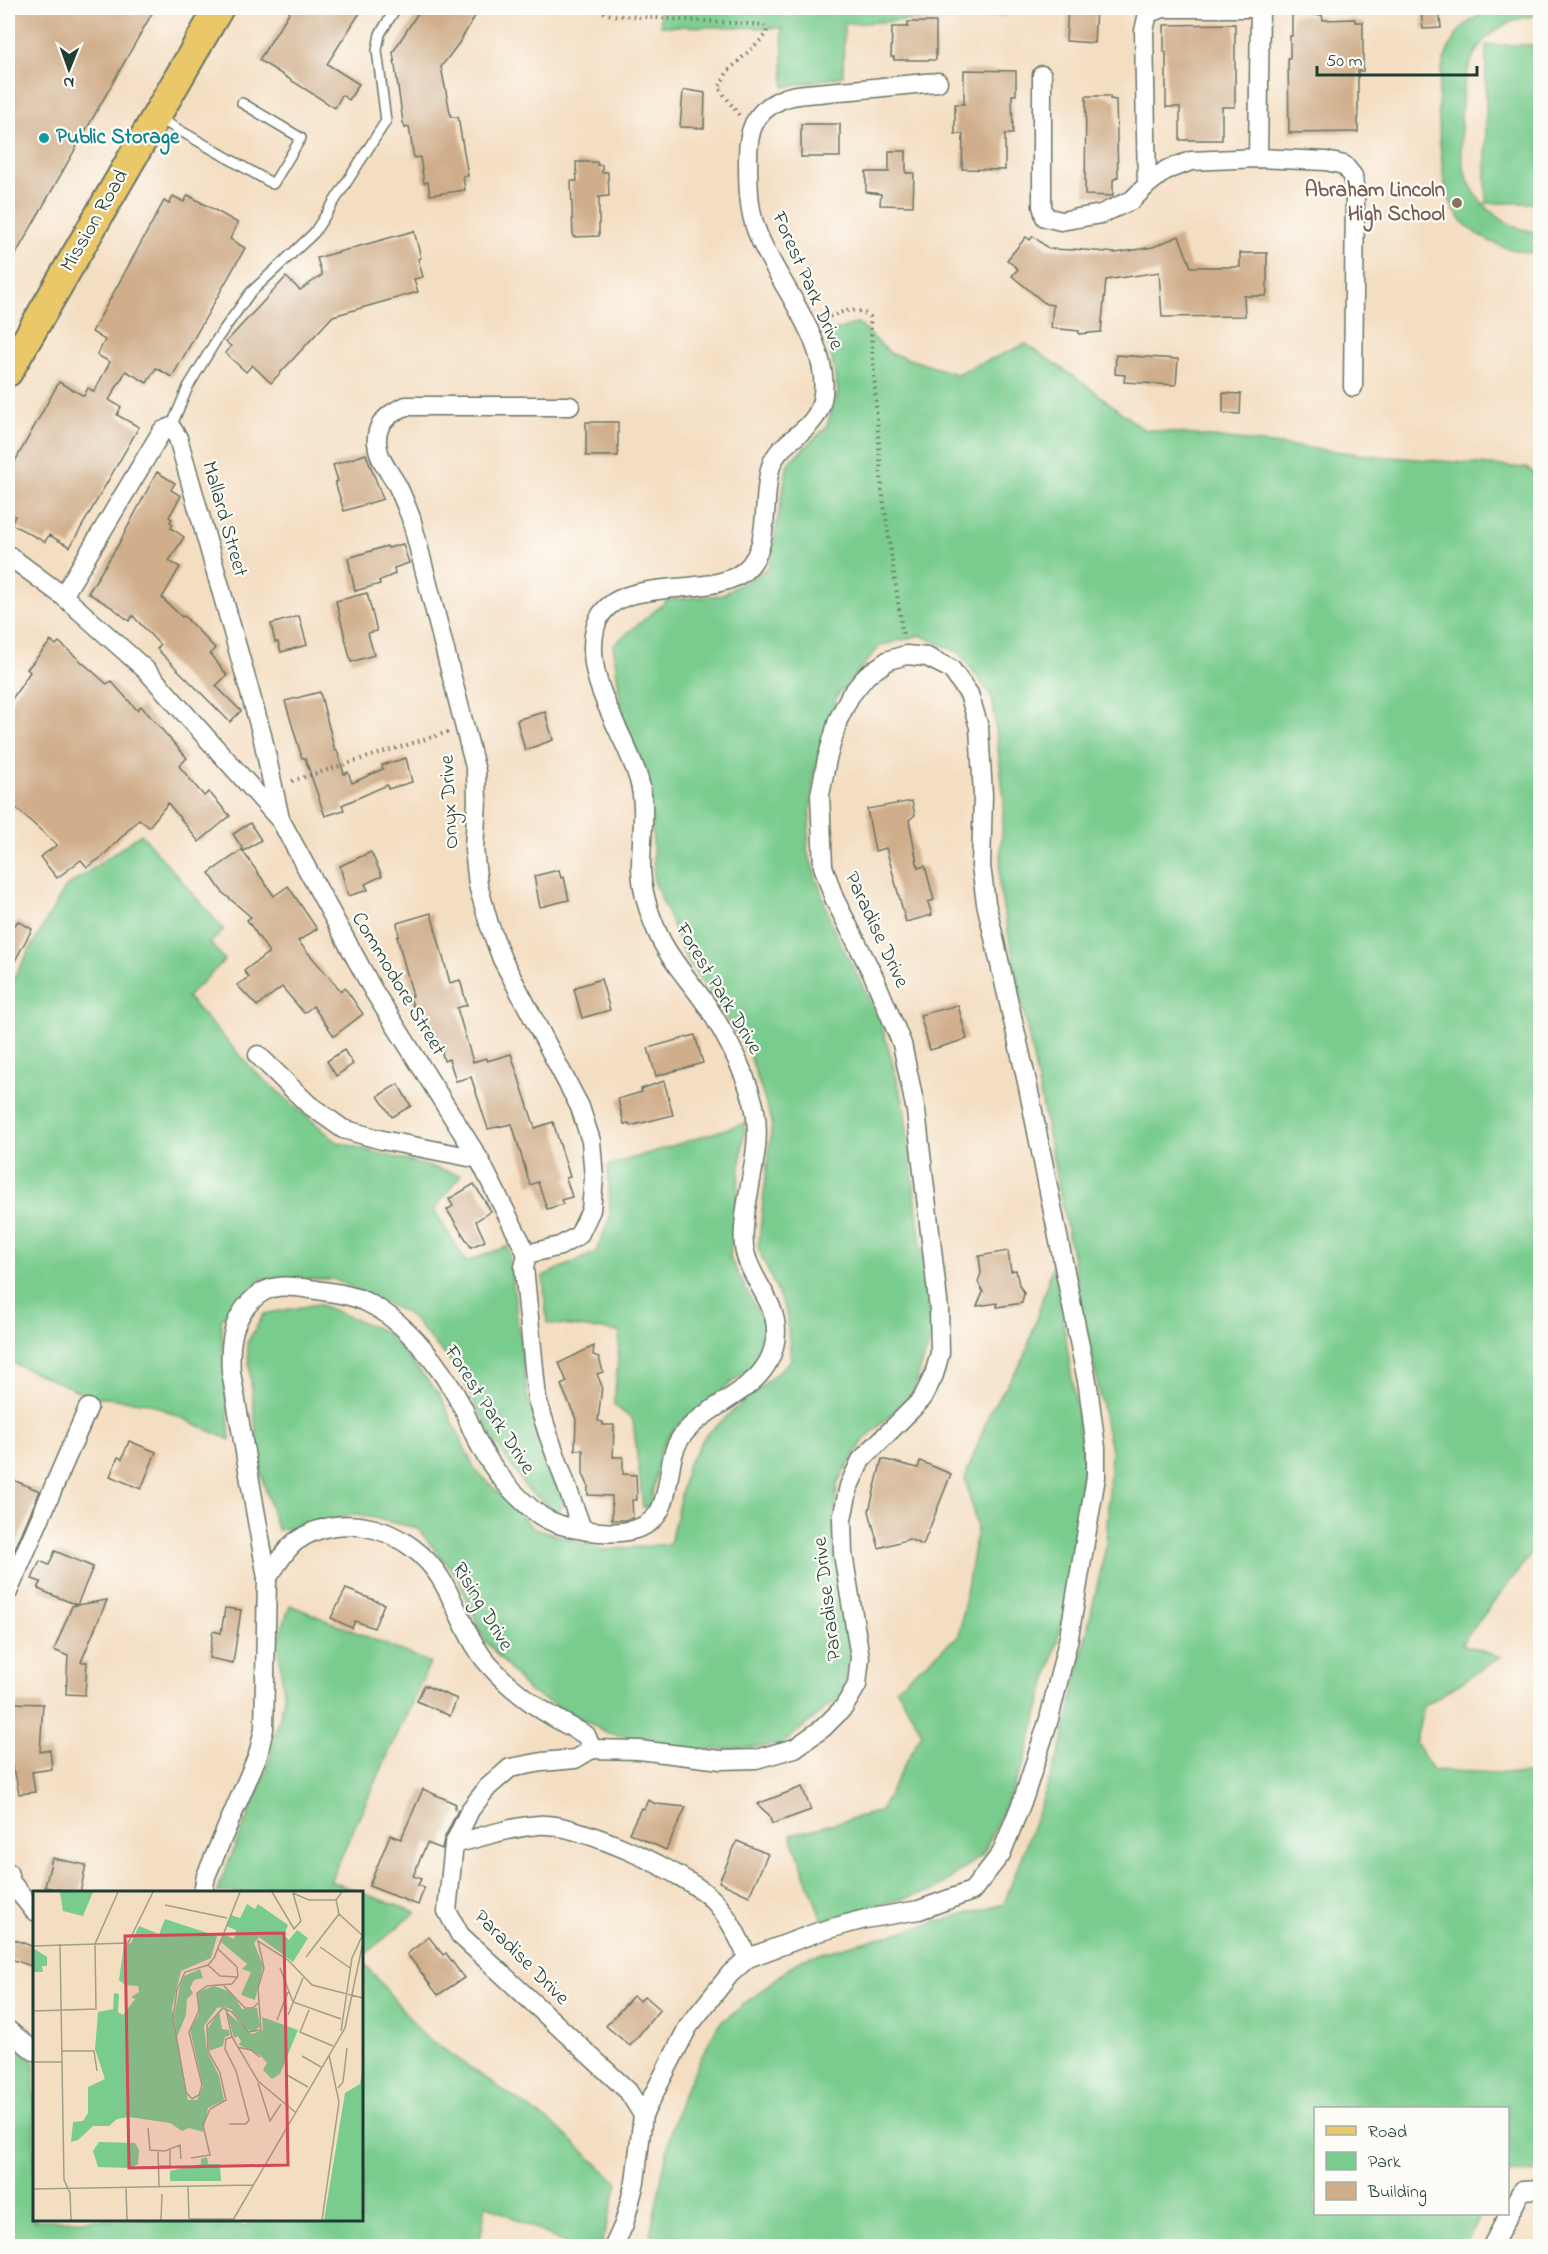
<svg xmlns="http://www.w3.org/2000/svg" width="1548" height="2254" viewBox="0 0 1548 2254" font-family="'Indie Flower',sans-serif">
<rect width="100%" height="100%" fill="#fdfcf7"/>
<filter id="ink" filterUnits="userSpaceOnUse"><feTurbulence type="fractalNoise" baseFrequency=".0167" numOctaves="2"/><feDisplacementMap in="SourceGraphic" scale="12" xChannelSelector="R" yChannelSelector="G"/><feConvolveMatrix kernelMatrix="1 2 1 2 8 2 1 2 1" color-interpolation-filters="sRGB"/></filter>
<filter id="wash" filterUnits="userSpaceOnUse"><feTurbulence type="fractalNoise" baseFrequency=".008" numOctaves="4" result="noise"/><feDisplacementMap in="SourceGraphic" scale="24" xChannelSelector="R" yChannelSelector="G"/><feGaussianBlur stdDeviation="1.35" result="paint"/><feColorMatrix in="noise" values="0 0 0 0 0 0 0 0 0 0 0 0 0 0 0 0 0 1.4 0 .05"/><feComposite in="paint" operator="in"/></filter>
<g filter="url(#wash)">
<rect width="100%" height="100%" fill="#f4dec2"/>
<g fill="#79cc8e" stroke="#4c8461" stroke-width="1.5">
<polygon points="659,8 1007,8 1004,15 844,24 843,76 784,87 782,28 661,26"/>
<path d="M1494 8H1540V15C1477 22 1461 66 1461 123 1461 137 1460 151 1463 165 1472 202 1502 228 1540 233V253C1508 253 1467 237 1452 206 1443 187 1442 164 1440 143 1438 107 1434 70 1455 37 1464 22 1479 15 1494 8Z"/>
<rect x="1486" y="45" width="54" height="158"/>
<polygon points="858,323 890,353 956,374 1026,344 1086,385 1143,429 1367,455 1527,468 1537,476 1540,492 1540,1543 1461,1644 1501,1657 1424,1706 1415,1742 1432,1770 1540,1775 1540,2171 1512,2173 1508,2176 1508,2108 1316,2108 1316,2214 1481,2214 1465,2246 682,2246 650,2235 671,2132 682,2095 718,2025 801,1959 1004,1904 1061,1749 1106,1546 1111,1451 999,887 1004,799 992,697 960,653 920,635 880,646 837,696 814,773 807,850 833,928 881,1022 904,1105 932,1335 912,1394 864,1440 837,1483 834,1553 851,1644 843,1694 781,1745 692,1751 608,1733 528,1691 484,1639 457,1576 417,1528 356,1514 312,1526 277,1530 260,1469 247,1343 264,1314 318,1304 386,1332 440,1395 474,1468 532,1527 603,1550 670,1544 687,1466 705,1436 791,1360 786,1312 758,1248 772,1122 749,1053 685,956 654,881 652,820 647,772 623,720 613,645 668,600 722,595 769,567 788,463 826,428 838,392 827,333"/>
<polygon points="141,834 224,930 210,943 225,960 187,997 256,1073 337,1142 461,1175 434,1210 466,1262 508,1246 528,1399 564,1502 558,1513 527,1489 492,1437 457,1368 407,1313 333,1279 262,1279 221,1320 230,1440 149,1403 90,1396 8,1361 8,1035 13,1027 8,1017 8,988 65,888"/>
<polygon points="745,1123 730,1258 766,1328 754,1365 675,1427 661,1448 650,1507 643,1507 633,1420 614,1405 620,1332 547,1323 543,1276 596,1252 610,1217 608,1166"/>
<polygon points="1054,1261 1086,1471 1071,1589 1025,1761 983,1854 935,1890 822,1920 791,1835 880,1811 922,1732 896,1688 959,1635 977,1528 965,1478 991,1409 1024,1359"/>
<polygon points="290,1605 430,1663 330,1881 360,1892 218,1892 219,1885 266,1773 284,1698 278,1641"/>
<polygon points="362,1893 416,1912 362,1957"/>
<polygon points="362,1960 423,2035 558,2128 618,2183 601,2246 570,2246 486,2204 479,2246 8,2246 8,2041 34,2062 34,2220 236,2220 245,2227 251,2220 362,2220"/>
</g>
<g id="blocks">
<g fill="#d0ae8b">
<polygon points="8,8 155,8 8,268"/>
<polygon points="292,8 363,8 327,64 359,84 349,100 342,95 335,108 259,60"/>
<polygon points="421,8 480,8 459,43 441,67 451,117 458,117 468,176 463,176 465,190 430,195 428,182 424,183 420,157 414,158 409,127 405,128 403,122 393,52"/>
<polygon points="1068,8 1096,8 1094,43 1066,41"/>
<polygon points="1439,8 1441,28 1423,29 1421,9"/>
<polygon points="1292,15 1322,15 1323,20 1355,19 1355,22 1363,22 1363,71 1358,71 1358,132 1289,133 1288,58 1290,58 1290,36 1292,36"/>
<polygon points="908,22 936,22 936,60 894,60 894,57 891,57 892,27 908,27"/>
<polygon points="1235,24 1235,107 1222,107 1222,140 1180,140 1180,107 1166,107 1166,52 1164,52 1164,25"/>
<polygon points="964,70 1016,71 1016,95 1012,95 1013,134 1005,134 1005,170 962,169 963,134 955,134 955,104 964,104"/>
<polygon points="687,90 705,93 704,128 680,127 683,91"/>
<polygon points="1086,96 1110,96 1110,99 1116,100 1118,177 1113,180 1113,196 1085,195"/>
<rect x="801" y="124" width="39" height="33"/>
<polygon points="889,151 906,151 906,173 914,173 913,206 880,205 881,194 866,192 866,172 889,172"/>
<polygon points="576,162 597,162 597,165 602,165 602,172 608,172 609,196 599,197 599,236 573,237 571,181 577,181"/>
<polygon points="188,195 238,223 230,239 245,248 172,377 156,368 147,383 126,371 109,400 121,407 117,415 139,427 70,547 49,535 45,542 11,524 15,516 8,511 8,474 59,382 84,396 88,388 94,392 110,362 97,355 105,340 92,332 164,201 169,204 173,196 184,202"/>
<polygon points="414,231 421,258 418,259 423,277 414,279 418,292 333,316 271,383 252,365 246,372 225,353 231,346 226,342 286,277 300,290 322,275 317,258"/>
<polygon points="1033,236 1049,249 1074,250 1074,249 1116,253 1153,247 1179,236 1191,267 1240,267 1240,253 1267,253 1267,291 1266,296 1244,296 1245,316 1162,317 1159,272 1106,280 1101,332 1079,334 1079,331 1051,328 1053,305 1046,304 1012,276 1018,269 1007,260 1026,237 1030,240"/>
<polygon points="1116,355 1178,359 1176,385 1124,382 1125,375 1115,374"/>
<polygon points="1223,393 1241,394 1240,414 1223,413"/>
<rect x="586" y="422" width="32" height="34"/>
<polygon points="366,454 383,499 344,511 335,482 338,481 333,465"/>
<polygon points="157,472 175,483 171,490 181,496 169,517 172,519 170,522 173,524 171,528 184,537 169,561 180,567 162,598 182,617 184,616 215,648 210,654 227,675 216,686 241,711 230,722 157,649 160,645 133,616 129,621 113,608 88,593 118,545"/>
<polygon points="403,544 409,563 394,568 395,574 379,581 380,584 355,591 348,558 387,546 388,548"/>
<polygon points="367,593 377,631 368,633 374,655 351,662 336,601"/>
<polygon points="299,616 307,645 281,652 278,642 275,642 271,624"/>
<polygon points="51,641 56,645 59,642 107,684 111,681 137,710 141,706 187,758 179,766 204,796 209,792 230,816 199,842 168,803 149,827 139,819 102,857 87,867 81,860 57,878 40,857 57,845 8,801 8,705 30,672 27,669"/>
<polygon points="320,692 335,751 337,750 344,774 348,772 352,783 383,769 382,765 406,758 412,782 388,789 387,785 342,805 344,810 325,816 305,758 302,758 285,701"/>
<polygon points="545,712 553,740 525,750 517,721 519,719"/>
<polygon points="912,801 915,815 909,820 918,868 925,866 934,900 928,902 932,915 906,922 886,848 875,851 867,809"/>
<polygon points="250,823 261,840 244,851 233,834"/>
<polygon points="242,850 274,896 288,886 317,929 298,941 341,991 345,988 363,1014 334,1036 313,1006 304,1013 282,987 257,1006 237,985 249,977 244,971 269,952 247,920 251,917 223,893 209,873"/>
<polygon points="371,852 382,876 365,884 368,890 348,896 340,866"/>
<polygon points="559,870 561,878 564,877 569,900 540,907 534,876"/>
<polygon points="431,913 450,983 460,980 467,1005 457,1008 473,1062 486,1058 487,1061 511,1054 535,1128 553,1122 570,1177 566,1178 572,1197 561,1200 563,1204 547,1209 538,1182 530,1185 512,1124 488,1129 471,1077 456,1081 449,1059 444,1061 441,1048 437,1049 434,1040 430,1041 426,1026 422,1027 419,1016 416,1016 410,997 413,996 397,937 399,936 397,923"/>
<polygon points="8,921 15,925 18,921 32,929 8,974"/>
<polygon points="601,979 610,1010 582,1018 574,989 576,989 576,987"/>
<polygon points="958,1005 967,1039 930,1050 920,1015"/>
<polygon points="695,1035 703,1063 656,1076 648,1048"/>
<polygon points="344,1050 353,1064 336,1076 327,1061"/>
<polygon points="664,1081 673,1115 630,1126 629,1123 624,1124 618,1099 642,1092 641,1089"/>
<polygon points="398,1084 411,1106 392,1117 378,1096"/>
<polygon points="474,1184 491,1211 476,1221 485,1241 471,1247 447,1210 453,1206 449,1199"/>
<polygon points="1008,1251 1011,1271 1016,1270 1019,1285 1024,1293 1022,1303 997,1307 997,1303 977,1306 983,1292 978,1282 981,1273 979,1256"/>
<polygon points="594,1346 593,1355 599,1357 603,1372 597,1374 602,1386 598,1421 603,1422 603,1425 614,1425 613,1457 623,1457 623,1474 636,1475 637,1500 632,1500 633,1518 624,1520 612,1520 612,1496 588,1495 588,1485 583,1474 583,1450 575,1450 576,1419 561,1385 567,1382 559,1363"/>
<polygon points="129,1441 156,1452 141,1489 110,1476 118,1457 122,1459"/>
<polygon points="882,1459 918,1468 920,1461 951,1474 923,1545 909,1539 879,1548 869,1511"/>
<polygon points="13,1480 40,1491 8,1565 8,1482 11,1483"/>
<polygon points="55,1551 93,1567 77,1605 107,1600 81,1662 87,1662 85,1695 66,1694 68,1656 54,1650 72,1606 77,1605 38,1589 41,1582 32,1579 40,1561 49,1565"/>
<polygon points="346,1589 384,1604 374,1628 355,1621 352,1628 331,1618"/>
<polygon points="225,1608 241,1610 233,1663 209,1658 213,1631 221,1633"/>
<polygon points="424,1685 457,1699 450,1716 417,1701"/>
<polygon points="12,1703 43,1704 40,1752 50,1750 52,1769 32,1772 35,1792 19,1794 15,1773 13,1773 10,1753"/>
<polygon points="802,1787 811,1810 772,1824 769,1815 757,1804"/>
<polygon points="423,1789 456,1804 454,1809 458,1810 444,1839 442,1849 427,1843 413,1876 421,1879 418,1885 424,1888 418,1905 369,1886 390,1835 401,1839"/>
<polygon points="648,1800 656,1804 686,1807 666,1850 629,1833 641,1808 644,1809"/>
<polygon points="737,1841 768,1854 749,1896 719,1882"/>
<polygon points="52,1858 86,1865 80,1893 45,1887"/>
<polygon points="429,1937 443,1955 446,1953 464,1978 438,1995 407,1954"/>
<polygon points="13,1939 34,1947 34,1967 8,1958"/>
<polygon points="633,1996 640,2001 645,1996 660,2009 630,2046 606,2026"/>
</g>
</g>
</g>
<g filter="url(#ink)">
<use href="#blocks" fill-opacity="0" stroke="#6a7566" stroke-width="1.5"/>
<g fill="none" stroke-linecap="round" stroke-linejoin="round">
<g stroke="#6a7566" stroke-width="12">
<g id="service">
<polyline points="160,119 273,184 301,138 242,103"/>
<polyline points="171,427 188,387 217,339 250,293 314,233 386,121 377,50 380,34 396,8"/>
</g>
</g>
<g stroke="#6a7566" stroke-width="21">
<g id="minor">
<polyline points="1042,75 1042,206 1045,217 1061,221 1101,214 1132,200 1147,185 1166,170 1191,161 1258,158 1326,161 1344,165 1353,176 1355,196 1353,387"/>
<polyline points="1258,158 1260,8"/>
<polyline points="1147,185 1144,31 1148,13 1164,8 1260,8"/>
<polyline points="8,555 63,596 146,670 281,821 373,990 479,1159 527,1254 524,1267 537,1399 548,1434 582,1529"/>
<polyline points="63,596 162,431 171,427 178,438 262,735 280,819"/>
<polyline points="258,1055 308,1104 343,1129 382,1140 479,1159"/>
<path d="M527 1254 560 1246 579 1235 591 1210 594 1178 591 1141 580 1107 502 959 489 924 478 885 474 849 477 801 476 771 411 518C407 508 403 497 398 487 393 477 385 468 381 458 370 431 382 416 406 406H570"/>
<path d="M267 1578C276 1567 284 1551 295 1542 343 1507 411 1530 441 1579 458 1607 468 1642 490 1666 519 1698 548 1715 586 1735L592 1749"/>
<polyline points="8,1592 88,1408"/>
<path d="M454 1844C482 1837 510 1827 539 1825 577 1822 690 1874 716 1903 730 1919 739 1939 748 1958"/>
<polyline points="8,1872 11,1882 34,1911"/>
<path d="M203 1892 206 1876 258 1755 264 1729 267 1578 231 1372C229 1343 232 1315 258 1295 275 1282 296 1287 317 1290 333 1293 350 1294 364 1301 406 1320 442 1368 463 1408 468 1419 472 1431 478 1442 492 1469 515 1498 541 1516 563 1530 611 1537 636 1529 679 1516 660 1465 682 1436 711 1398 775 1390 776 1331 776 1301 751 1280 745 1252 742 1240 744 1227 745 1216 750 1175 765 1135 751 1095 741 1064 725 1034 708 1007 692 983 671 962 659 936 649 914 641 890 641 866 641 837 647 808 639 780 625 732 583 682 595 629 607 575 694 597 735 577 775 558 760 500 771 466 780 438 816 433 822 400 834 346 775 280 757 232 748 209 748 183 748 159 748 131 753 113 780 100 794 93 813 94 828 92 865 89 902 85 938 82"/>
<polyline points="8,2030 34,2051"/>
<polyline points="614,2246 624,2224 635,2182 643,2115 688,2027 730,1974 748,1958 818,1932 865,1919 919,1910 972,1891 1001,1854 1024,1797 1049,1719 1069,1637 1096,1477 1096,1448 1088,1386 1027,1082 986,903 981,866 983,795 979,727 969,694 951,669 927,657 906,655 889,660 867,675 850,696 838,720 827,759 820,795 823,866 834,898 874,977 902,1044 916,1111 939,1310 940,1353 934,1375 922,1399 861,1460 849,1486 842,1519 843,1554 860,1657 857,1685 844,1707 823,1728 795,1748 756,1759 721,1760 639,1750 592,1749 575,1759 542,1762 510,1768 488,1787 470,1810 454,1844 447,1911 460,1935 628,2091 643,2115"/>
<polyline points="1492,2246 1522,2190 1540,2189"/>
</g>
</g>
<g stroke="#6a7566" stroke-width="32">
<polyline id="primary" points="8,372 219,8"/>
</g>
<g stroke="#6a7566" stroke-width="4" stroke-dasharray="1.5 4.5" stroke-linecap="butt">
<polyline points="592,8 611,15 764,25 767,30 766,35 728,71 719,88 739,115"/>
<path d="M824 319C840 312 856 305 870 317L882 490 903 636"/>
<polyline points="292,781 448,732"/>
</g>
<use href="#service" stroke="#fff" stroke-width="9"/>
<use href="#minor" stroke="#fff" stroke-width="18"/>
<use href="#primary" stroke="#eac769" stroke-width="28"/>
</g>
</g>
<circle fill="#0f9aa8" stroke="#fdfcf7" stroke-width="2" cx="44" cy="138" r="6"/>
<circle fill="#8d6e63" stroke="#fdfcf7" stroke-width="2" cx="1457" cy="203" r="6"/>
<g text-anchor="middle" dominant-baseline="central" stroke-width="4.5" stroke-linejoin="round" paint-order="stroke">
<g font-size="21" font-weight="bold" fill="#0d838f" stroke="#fdfcf7" text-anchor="start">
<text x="56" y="138">Public Storage</text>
</g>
<g font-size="21" font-weight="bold" fill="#785e54" stroke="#fdfcf7" text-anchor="end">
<text x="1445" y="191">Abraham Lincoln<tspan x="1445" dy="24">High School</tspan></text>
</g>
<g font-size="21" fill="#1f3d34" stroke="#fdfcf7">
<text transform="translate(95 221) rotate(-60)">Mission Road</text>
<text transform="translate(807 281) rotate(66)">Forest Park Drive</text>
<text transform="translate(224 519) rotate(74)">Mallard Street</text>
<text transform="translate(450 802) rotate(-93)">Onyx Drive</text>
<text transform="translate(876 930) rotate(65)">Paradise Drive</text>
<text transform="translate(398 984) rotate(59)">Commodore Street</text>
<text transform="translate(718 989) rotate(59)">Forest Park Drive</text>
<text transform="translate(489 1410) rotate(57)">Forest Park Drive</text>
<text transform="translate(828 1599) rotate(-97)">Paradise Drive</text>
<text transform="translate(482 1607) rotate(59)">Rising Drive</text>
<text transform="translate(521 1958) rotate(45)">Paradise Drive</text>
</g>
</g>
<g transform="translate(33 1891)">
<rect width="330" height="330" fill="#f4dec2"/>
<path d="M27 1H60L50 25 30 20ZM214 13 222 18 225 13 255 34 251 44 256 49 264 39 275 47 260 71 226 46 221 52 230 75 222 109 208 104 218 81 209 78 214 73 188 51 190 43 201 48 203 39 193 35 198 24 207 27ZM132 28 184 45 178 67 148 80 139 117 155 209H164L170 196 157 138 166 123 165 101 181 95 198 101 209 118 224 117 227 136 220 141 213 138 198 118 190 116 184 117 171 135 174 160 186 185 191 209 175 217 170 241 156 237 149 240 137 232 96 226 84 228 76 235H60L45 249 38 251 40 231 50 230 55 222V196L72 188 62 158 65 121 80 118 81 102 86 103 85 121 90 124 102 108 98 106 106 101 105 95 92 94 86 89 91 54 98 52 106 35 126 43ZM0 57 14 66V75H9L10 81H0ZM167 78 170 87 161 89 157 97 160 102 154 108 153 124 144 146 141 125 147 95 151 85ZM186 120 189 138 196 139 197 144 192 146 190 155 176 160 174 139ZM194 121 219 143 230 139 229 126 265 139 247 183 239 188 230 179 234 172 227 164 206 154 208 150 205 145 201 147ZM330 176V329H291L312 202 327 193ZM66 251 102 252 106 259 105 273 98 277 65 276 60 260ZM174 266 175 273H187L188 290H137V280L168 273V268Z" fill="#79cc8e"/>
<path fill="none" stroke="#9f9e89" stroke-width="1.5" d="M239 1 261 38 268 30 260 2 276 9H303M132 14 194 27M306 23 329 44M27 53 31 289 37 302 38 329M0 55 95 52 120 1M287 56 317 77M185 58 204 76 205 85 199 93 174 95 164 102 166 119 156 141 169 194 166 204 159 208 153 201 140 127 144 99 152 81 175 74 181 67 207 1M273 66 306 23 303 9 309 1M175 74 187 85 204 86M247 77 260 111 308 128M191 95 212 117H220L225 112M193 118 199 146 225 190 262 221M276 119 267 141 300 155M0 120 63 118 62 53 85 1M255 124 270 87M244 129 255 101M308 140 319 67 330 43M204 156 218 159 227 166M29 160H61L64 180M269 165 288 176M0 171H29M254 184 275 196M225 192 237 230 248 213M305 197 310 191 314 157M196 233H213L216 229 203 180 192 158 193 148 199 146M115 237 117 259 132 260 147 254 148 268M125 260 126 295M158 267 177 264 170 234 177 218 193 209 187 182 175 160 174 134 190 117 199 121 215 141 228 139 225 97 231 77 225 50 255 69 279 94 330 107M125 275H137V258M155 295 156 328M93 296 94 329M0 298 220 294M156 328H200M128 329 129 303M200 329 312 137 330 51M289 329 306 211 296 164"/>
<path fill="#d1495b" fill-opacity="0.15" stroke="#d1495b" stroke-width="3" d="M251 42 255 274 96 277 92 45Z"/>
<rect width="330" height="330" fill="none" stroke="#1f3d34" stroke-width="3"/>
</g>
<rect width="1548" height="2254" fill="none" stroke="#fdfcf7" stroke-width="30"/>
<rect x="1314" y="2107" width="195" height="108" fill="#fdfcf7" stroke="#a4b0a9" stroke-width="1.5"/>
<rect x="1326" y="2126" width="30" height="9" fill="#eac769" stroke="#a4b0a9" stroke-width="1.5"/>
<text x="1368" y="2137" font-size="18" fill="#1f3d34">Road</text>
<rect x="1326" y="2152" width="30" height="18" fill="#79cc8e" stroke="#a4b0a9" stroke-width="1.5"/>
<text x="1368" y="2167" font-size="18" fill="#1f3d34">Park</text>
<rect x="1326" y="2182" width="30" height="18" fill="#d0ae8b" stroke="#a4b0a9" stroke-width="1.5"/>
<text x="1368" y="2197" font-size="18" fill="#1f3d34">Building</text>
<g transform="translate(69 69) rotate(181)" stroke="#fdfcf7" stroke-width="4.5" paint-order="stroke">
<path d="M0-4.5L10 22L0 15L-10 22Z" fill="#1f3d34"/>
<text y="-9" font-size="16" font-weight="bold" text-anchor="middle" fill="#1f3d34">N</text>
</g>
<path d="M1317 66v9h160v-9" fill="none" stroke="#1f3d34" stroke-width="3"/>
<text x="1326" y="66" font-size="18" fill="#1f3d34" stroke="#fdfcf7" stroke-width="4.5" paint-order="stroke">50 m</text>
</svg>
